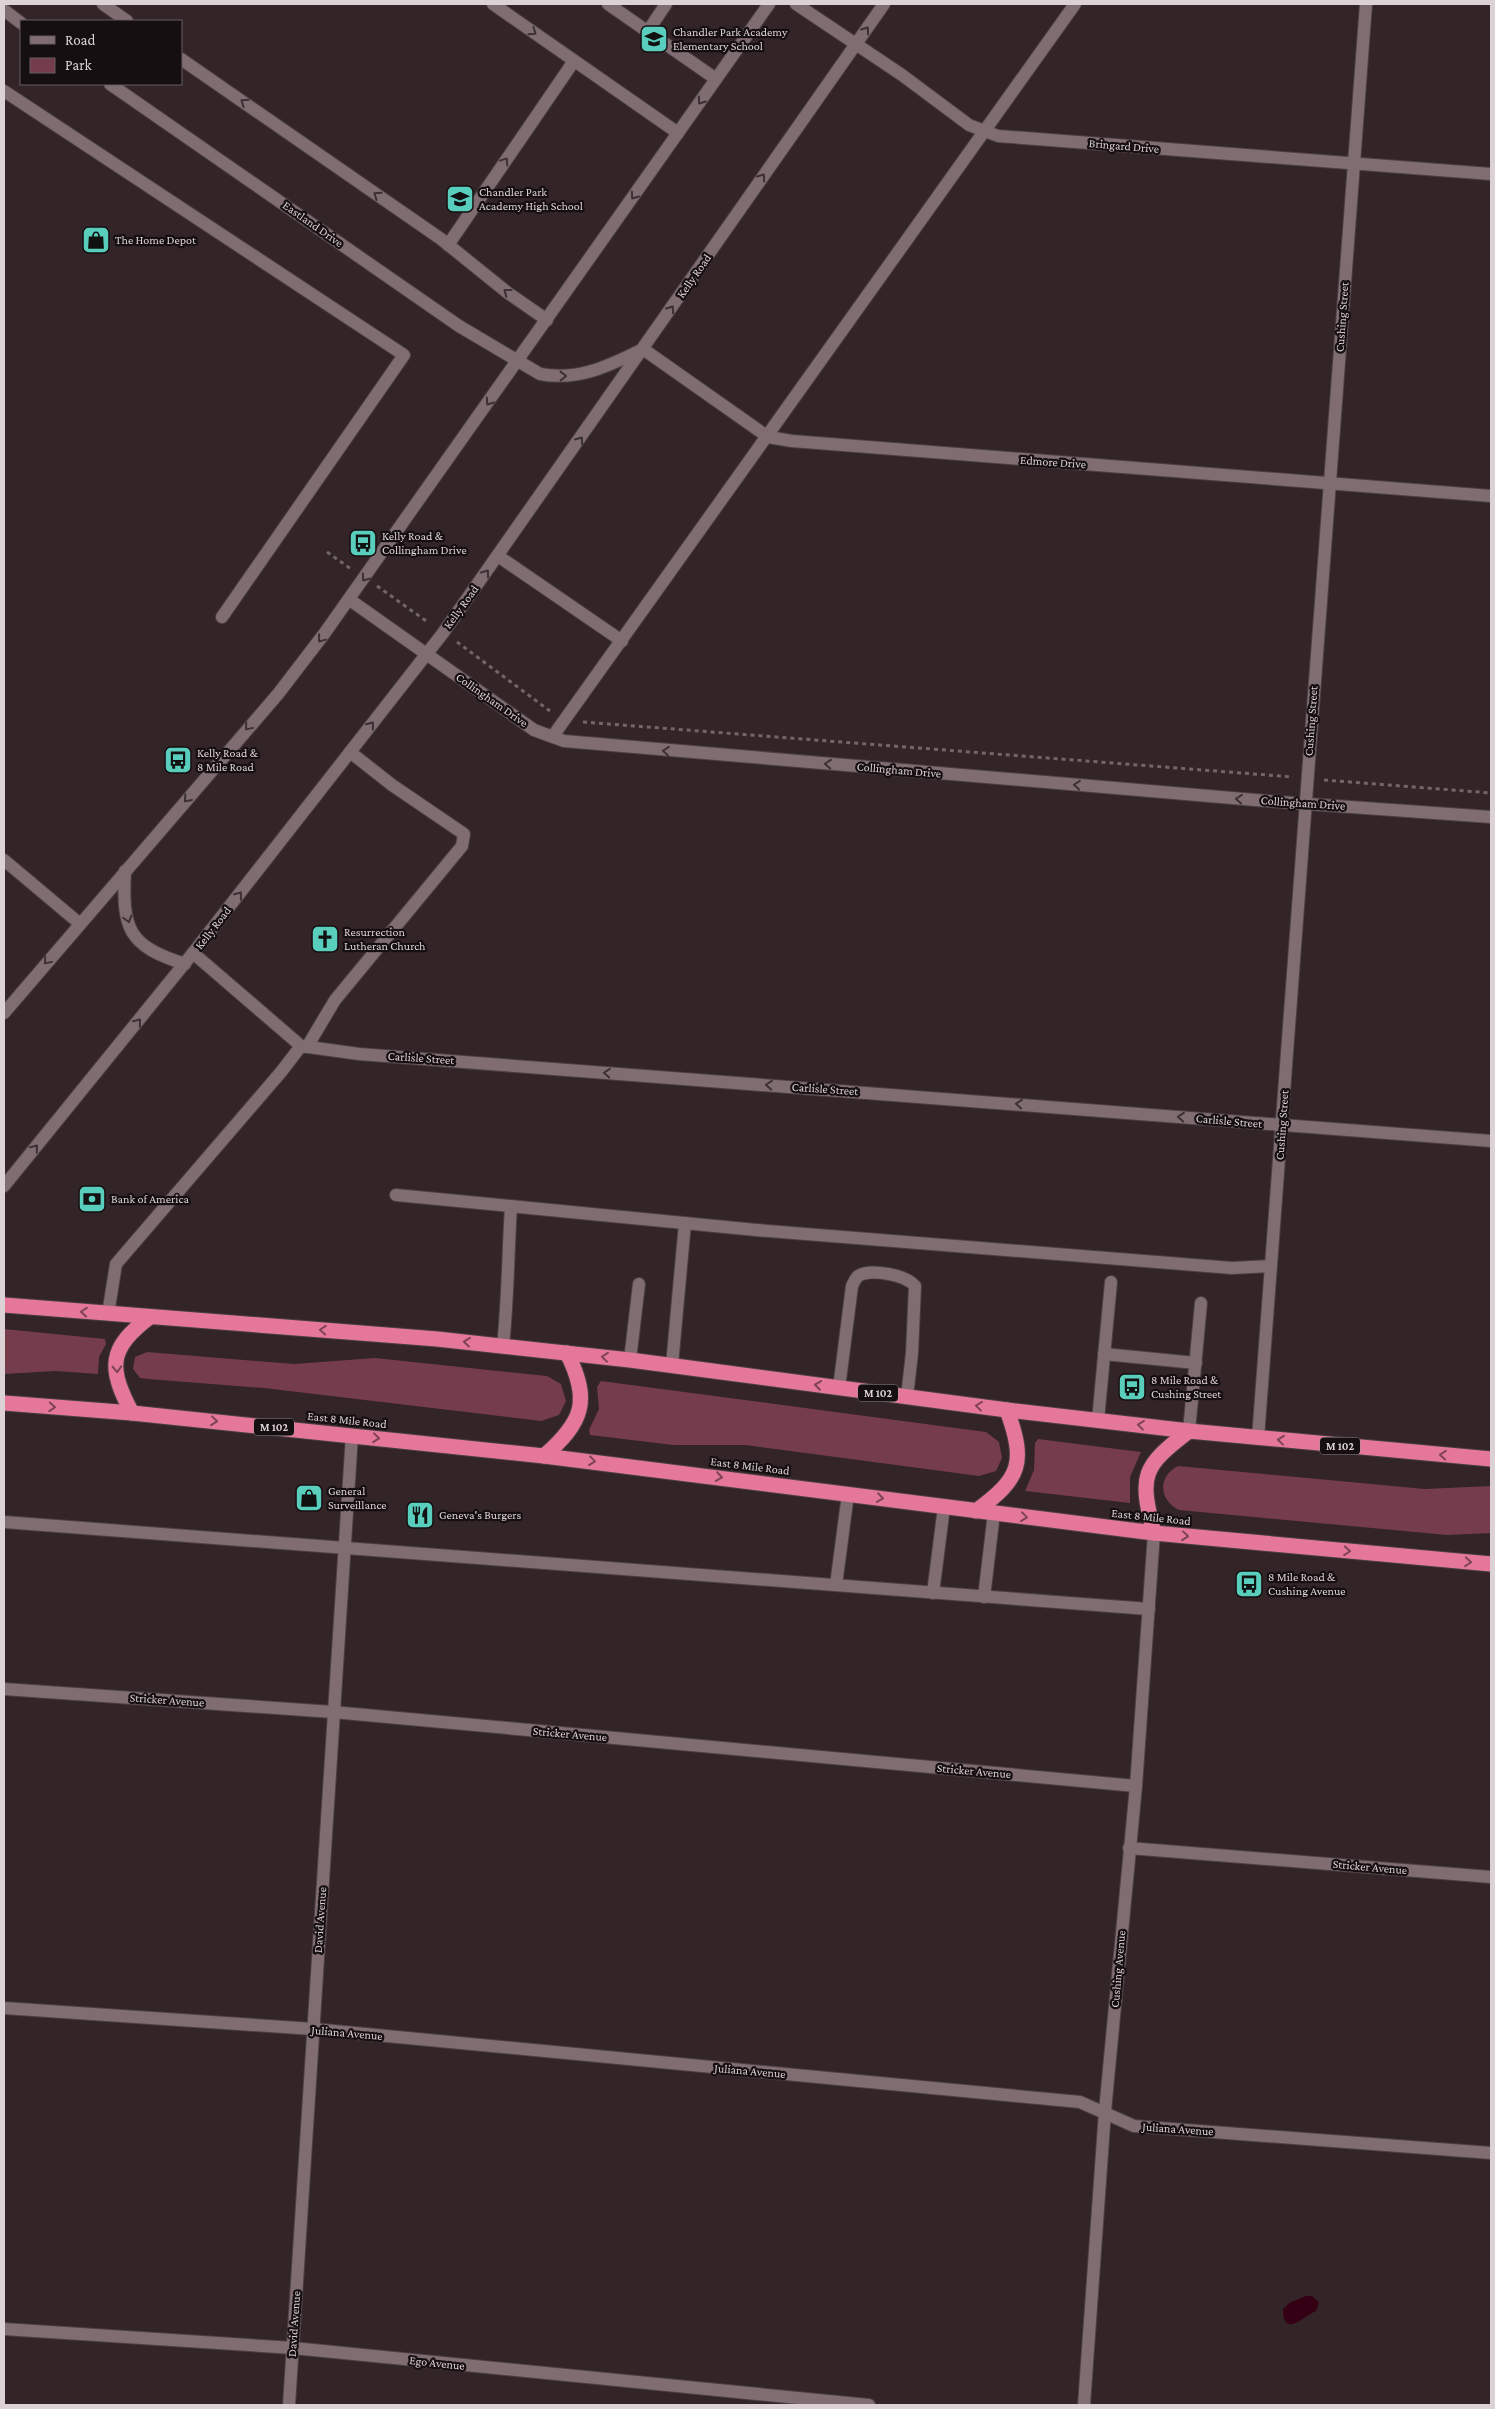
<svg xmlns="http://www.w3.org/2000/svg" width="1495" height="2409" viewBox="0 0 1495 2409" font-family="'Crimson Pro',serif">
<rect width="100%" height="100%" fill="#322427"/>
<g fill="#753c4c">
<polygon points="4,1329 105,1339 106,1344 99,1357 98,1374 55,1371 4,1374"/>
<polygon points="147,1352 294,1364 375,1358 547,1376 561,1384 566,1401 559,1415 541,1421 264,1388 148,1379 140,1378 133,1369 135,1357"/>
<polygon points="601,1381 986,1432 999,1442 1002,1458 996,1471 979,1476 746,1445 673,1445 590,1435 589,1430 599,1409 597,1387"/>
<polygon points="1038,1439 1141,1452 1130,1477 1130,1503 1025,1491 1034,1470 1035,1443"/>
<path d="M1178 1466 1425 1489 1491 1486V1533L1447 1535 1179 1510C1159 1500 1157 1477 1178 1466Z"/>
</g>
<path fill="#340014" d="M1306 2296H1312L1319 2302 1316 2311C1305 2315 1283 2340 1283 2309L1289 2303Z"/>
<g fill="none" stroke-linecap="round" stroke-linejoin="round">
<g stroke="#4c4043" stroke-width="14">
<g id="minor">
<polyline points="103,4 127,21"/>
<polyline points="493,4 678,133"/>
<polyline points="608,4 716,79"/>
<polyline points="796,4 902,75 969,125 998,136 1491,174"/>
<polyline points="4,10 21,23"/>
<polyline points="648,31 666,4"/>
<polyline points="181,59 441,239 508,293 547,320"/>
<path d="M110 84 459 326 540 374C577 381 607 367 641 350"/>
<polyline points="4,91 404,355 222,617"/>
<polyline points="448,245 574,61"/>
<polyline points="643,349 768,437 792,441 1491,496"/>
<polyline points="498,556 622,641"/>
<polyline points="350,600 534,730 564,741 1267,801 1491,817"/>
<polyline points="553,736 1075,4"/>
<polyline points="4,860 79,923"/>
<path d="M125 871C122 929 128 946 185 964"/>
<polyline points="193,953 301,1046 359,1054 1491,1141"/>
<polyline points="4,1013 278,694 324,634 769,4"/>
<polyline points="307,1047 335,1000 462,846 464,834 392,785 350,752"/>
<polyline points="4,1186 193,953 443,633 884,4"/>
<polyline points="396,1195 756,1230 1232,1268 1271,1266"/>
<polyline points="108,1314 116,1264 281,1072 301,1046"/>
<path d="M503 1346C508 1299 508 1253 511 1206"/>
<polyline points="1104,1354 1196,1363"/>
<polyline points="630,1360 639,1284"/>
<polyline points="672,1365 685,1223"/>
<path d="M839 1388 852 1286C854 1282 855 1279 858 1276 871 1268 906 1275 915 1286L912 1353 907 1397"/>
<polyline points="1098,1420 1111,1282"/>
<polyline points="1189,1431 1201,1303"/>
<polyline points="1258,1438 1366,4"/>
<polyline points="4,1522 1149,1609"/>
<polyline points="836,1585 848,1494"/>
<polyline points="933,1593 944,1507"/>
<polyline points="984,1597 994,1513"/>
<polyline points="4,1689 333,1712 1136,1786"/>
<polyline points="1129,1848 1491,1877"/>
<polyline points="4,2008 313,2029 1080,2102 1134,2126 1491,2153"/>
<polyline points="4,2329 293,2348 869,2405"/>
<polyline points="289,2405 352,1435"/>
<polyline points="1084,2405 1105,2111 1136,1786 1154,1533"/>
</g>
</g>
<g stroke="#4c4043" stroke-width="17">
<g id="highway">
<polyline points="4,1305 437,1339 630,1360 1007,1410 1189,1431 1491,1459"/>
<polyline points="4,1403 132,1413 544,1456 1154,1533 1491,1564"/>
<path d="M132 1413C108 1368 108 1348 150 1317"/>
<path d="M544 1456C583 1422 591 1401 567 1353"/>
<path d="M976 1511C1021 1478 1026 1463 1007 1410"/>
<path d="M1154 1533C1139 1475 1142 1467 1189 1431"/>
</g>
</g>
<g stroke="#736669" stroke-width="3" stroke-dasharray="4 4" stroke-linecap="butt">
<polyline points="327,552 351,569"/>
<polyline points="377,586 429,623"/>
<polyline points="457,642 550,711"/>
<polyline points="583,722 1293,777"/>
<polyline points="1324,780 1491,793"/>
</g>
<use href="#minor" stroke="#806d72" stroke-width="12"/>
<use href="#highway" stroke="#e57898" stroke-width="15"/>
</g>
<defs><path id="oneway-chevron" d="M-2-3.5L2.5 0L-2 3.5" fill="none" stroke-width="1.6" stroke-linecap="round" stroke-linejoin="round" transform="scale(1.25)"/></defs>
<g stroke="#3b3033">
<use href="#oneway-chevron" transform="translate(866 30) rotate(-55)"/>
<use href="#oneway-chevron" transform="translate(533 32) rotate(35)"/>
<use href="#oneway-chevron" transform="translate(701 101) rotate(125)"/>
<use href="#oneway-chevron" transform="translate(244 102) rotate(-145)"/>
<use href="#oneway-chevron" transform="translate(505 161) rotate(-56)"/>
<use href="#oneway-chevron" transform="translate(762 177) rotate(-55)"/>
<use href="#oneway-chevron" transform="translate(377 195) rotate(-145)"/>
<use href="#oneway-chevron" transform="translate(634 196) rotate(125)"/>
<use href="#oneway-chevron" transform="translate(507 292) rotate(-143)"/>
<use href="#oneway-chevron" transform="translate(671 309) rotate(-55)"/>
<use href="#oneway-chevron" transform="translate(563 376) rotate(-1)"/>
<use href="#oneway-chevron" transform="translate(489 402) rotate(125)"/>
<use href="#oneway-chevron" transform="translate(580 440) rotate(-55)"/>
<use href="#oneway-chevron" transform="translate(486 573) rotate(-54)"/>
<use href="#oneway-chevron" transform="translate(365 578) rotate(125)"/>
<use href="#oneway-chevron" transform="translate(321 639) rotate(127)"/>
<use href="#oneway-chevron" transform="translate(371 725) rotate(-52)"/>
<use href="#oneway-chevron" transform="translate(248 727) rotate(130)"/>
<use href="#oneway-chevron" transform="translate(666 751) rotate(-175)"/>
<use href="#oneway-chevron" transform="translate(828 764) rotate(-175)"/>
<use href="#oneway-chevron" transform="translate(1077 785) rotate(-175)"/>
<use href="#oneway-chevron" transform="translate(187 799) rotate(131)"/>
<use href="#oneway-chevron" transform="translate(1239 799) rotate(-175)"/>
<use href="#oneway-chevron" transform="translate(239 895) rotate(-52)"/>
<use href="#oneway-chevron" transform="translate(128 919) rotate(74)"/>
<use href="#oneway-chevron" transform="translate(47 961) rotate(130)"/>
<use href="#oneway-chevron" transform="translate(138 1022) rotate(-51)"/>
<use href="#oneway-chevron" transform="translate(607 1073) rotate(-176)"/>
<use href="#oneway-chevron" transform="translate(769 1085) rotate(-176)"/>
<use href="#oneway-chevron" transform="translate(1019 1104) rotate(-176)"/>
<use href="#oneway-chevron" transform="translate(1181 1117) rotate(-176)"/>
<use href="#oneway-chevron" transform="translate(35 1148) rotate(-51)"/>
</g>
<g stroke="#7e4454">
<use href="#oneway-chevron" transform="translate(84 1312) rotate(-175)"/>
<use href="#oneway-chevron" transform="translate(323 1330) rotate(-176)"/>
<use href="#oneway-chevron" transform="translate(467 1342) rotate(-174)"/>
<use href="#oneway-chevron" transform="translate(605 1357) rotate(-174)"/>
<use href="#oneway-chevron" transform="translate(117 1369) rotate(88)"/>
<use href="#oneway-chevron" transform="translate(818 1385) rotate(-172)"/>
<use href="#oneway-chevron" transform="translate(979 1406) rotate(-173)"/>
<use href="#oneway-chevron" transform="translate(52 1407) rotate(4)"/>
<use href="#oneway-chevron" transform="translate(214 1421) rotate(6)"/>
<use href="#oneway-chevron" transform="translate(1141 1425) rotate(-173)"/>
<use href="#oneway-chevron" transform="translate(376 1438) rotate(6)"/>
<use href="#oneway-chevron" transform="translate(1281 1440) rotate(-174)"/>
<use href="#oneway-chevron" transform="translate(1443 1455) rotate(-175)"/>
<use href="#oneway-chevron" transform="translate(592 1461) rotate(7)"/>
<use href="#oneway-chevron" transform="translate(719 1477) rotate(8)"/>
<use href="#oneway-chevron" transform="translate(880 1498) rotate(8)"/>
<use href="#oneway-chevron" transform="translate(1024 1517) rotate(7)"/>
<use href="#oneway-chevron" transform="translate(1185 1536) rotate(6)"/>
<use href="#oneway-chevron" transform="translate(1347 1551) rotate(5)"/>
<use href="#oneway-chevron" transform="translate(1468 1562) rotate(5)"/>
</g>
<defs>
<g id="school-square" transform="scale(1.4375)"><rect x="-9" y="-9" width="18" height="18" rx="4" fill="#5acebd" stroke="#160f11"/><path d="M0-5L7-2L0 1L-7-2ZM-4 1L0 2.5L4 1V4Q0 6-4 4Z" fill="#111"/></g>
<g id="shop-square" transform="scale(1.4375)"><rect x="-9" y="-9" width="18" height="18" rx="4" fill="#5acebd" stroke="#160f11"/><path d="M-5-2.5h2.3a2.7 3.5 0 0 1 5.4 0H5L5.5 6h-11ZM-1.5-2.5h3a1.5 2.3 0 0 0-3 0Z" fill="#111"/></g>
<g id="bus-square" transform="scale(1.4375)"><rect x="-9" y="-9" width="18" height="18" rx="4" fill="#5acebd" stroke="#160f11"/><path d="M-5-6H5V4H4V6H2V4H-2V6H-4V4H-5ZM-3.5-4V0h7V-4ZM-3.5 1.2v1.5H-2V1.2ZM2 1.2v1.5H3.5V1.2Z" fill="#111"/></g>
<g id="church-square" transform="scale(1.4375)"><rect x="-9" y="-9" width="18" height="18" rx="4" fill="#5acebd" stroke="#160f11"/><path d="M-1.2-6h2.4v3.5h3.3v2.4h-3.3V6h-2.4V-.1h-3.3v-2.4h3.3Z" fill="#111"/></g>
<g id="bank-square" transform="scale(1.4375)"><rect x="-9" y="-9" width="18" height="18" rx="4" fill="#5acebd" stroke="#160f11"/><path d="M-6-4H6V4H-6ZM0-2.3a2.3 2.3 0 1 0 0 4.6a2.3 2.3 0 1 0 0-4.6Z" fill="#111"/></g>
<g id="restaurant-square" transform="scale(1.4375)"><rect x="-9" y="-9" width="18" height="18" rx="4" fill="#5acebd" stroke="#160f11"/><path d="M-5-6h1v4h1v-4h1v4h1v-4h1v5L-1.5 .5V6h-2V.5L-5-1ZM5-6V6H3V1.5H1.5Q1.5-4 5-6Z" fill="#111"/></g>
</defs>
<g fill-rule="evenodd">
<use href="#school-square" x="654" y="39"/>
<use href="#school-square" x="460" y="199"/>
<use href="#shop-square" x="96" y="240"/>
<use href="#bus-square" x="363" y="543"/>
<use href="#bus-square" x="178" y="760"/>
<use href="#church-square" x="325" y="939"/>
<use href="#bank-square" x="92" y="1199"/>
<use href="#bus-square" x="1132" y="1387"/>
<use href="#shop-square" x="309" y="1498"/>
<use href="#restaurant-square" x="420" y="1515"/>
<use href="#bus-square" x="1249" y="1584"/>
</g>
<g text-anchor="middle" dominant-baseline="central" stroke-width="4.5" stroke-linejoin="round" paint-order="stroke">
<g fill="#160f11" stroke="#a1979a" stroke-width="1">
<rect x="858" y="1384.5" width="40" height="17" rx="4"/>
<rect x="254" y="1418.5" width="40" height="17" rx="4"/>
<rect x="1320" y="1437.5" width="40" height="17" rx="4"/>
</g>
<g font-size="11" font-weight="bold" fill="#dcd1d4">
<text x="878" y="1393">M 102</text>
<text x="274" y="1427">M 102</text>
<text x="1340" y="1446">M 102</text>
</g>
<g font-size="12" fill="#dcd1d4" stroke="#160f11" text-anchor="start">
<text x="673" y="32">Chandler Park Academy<tspan x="673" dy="14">Elementary School</tspan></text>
<text x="479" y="192">Chandler Park<tspan x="479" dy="14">Academy High School</tspan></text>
<text x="115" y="240">The Home Depot</text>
<text x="382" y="536">Kelly Road &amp;<tspan x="382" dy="14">Collingham Drive</tspan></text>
<text x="197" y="753">Kelly Road &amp;<tspan x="197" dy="14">8 Mile Road</tspan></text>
<text x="344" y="932">Resurrection<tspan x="344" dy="14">Lutheran Church</tspan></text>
<text x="111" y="1199">Bank of America</text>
<text x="1151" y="1380">8 Mile Road &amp;<tspan x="1151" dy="14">Cushing Street</tspan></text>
<text x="328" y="1491">General<tspan x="328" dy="14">Surveillance</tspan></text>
<text x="439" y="1515">Geneva's Burgers</text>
<text x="1268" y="1577">8 Mile Road &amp;<tspan x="1268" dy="14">Cushing Avenue</tspan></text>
</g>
<g font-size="12" fill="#dcd1d4" stroke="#160f11">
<text transform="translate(1124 146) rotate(5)">Bringard Drive</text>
<text transform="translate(313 224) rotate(35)">Eastland Drive</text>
<text transform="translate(694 276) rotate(-55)">Kelly Road</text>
<text transform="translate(1342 317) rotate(-86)">Cushing Street</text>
<text transform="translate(1053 462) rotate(4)">Edmore Drive</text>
<text transform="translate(461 607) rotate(-54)">Kelly Road</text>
<text transform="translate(492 700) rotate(35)">Collingham Drive</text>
<text transform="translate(1311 721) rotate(-86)">Cushing Street</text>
<text transform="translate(899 770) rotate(5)">Collingham Drive</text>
<text transform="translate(1303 803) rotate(4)">Collingham Drive</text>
<text transform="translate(213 928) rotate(-52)">Kelly Road</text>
<text transform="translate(421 1058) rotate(4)">Carlisle Street</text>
<text transform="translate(825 1089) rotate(4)">Carlisle Street</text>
<text transform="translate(1229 1121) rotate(5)">Carlisle Street</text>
<text transform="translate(1282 1125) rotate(-86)">Cushing Street</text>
<text transform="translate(347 1420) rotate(6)">East 8 Mile Road</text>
<text transform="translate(750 1466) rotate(7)">East 8 Mile Road</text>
<text transform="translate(1151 1517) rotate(6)">East 8 Mile Road</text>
<text transform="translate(167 1700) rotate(4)">Stricker Avenue</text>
<text transform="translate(570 1734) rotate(5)">Stricker Avenue</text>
<text transform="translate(974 1771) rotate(5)">Stricker Avenue</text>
<text transform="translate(1370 1867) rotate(5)">Stricker Avenue</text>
<text transform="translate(320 1920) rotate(-86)">David Avenue</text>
<text transform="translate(1118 1969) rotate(-85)">Cushing Avenue</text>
<text transform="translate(347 2033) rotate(5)">Juliana Avenue</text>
<text transform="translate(750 2071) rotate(5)">Juliana Avenue</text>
<text transform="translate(1178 2129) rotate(4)">Juliana Avenue</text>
<text transform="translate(294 2324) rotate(-86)">David Avenue</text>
<text transform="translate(437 2363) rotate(6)">Ego Avenue</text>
</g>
</g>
<rect width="1495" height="2409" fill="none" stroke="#dcd1d4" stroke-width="10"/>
<rect x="20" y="20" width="162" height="65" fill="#160f11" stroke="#655d5f"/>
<rect x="30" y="36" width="25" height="8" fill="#806d72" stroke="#655d5f"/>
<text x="65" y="45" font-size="15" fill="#dcd1d4">Road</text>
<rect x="30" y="58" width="25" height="15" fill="#753c4c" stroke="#655d5f"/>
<text x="65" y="70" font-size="15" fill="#dcd1d4">Park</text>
</svg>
